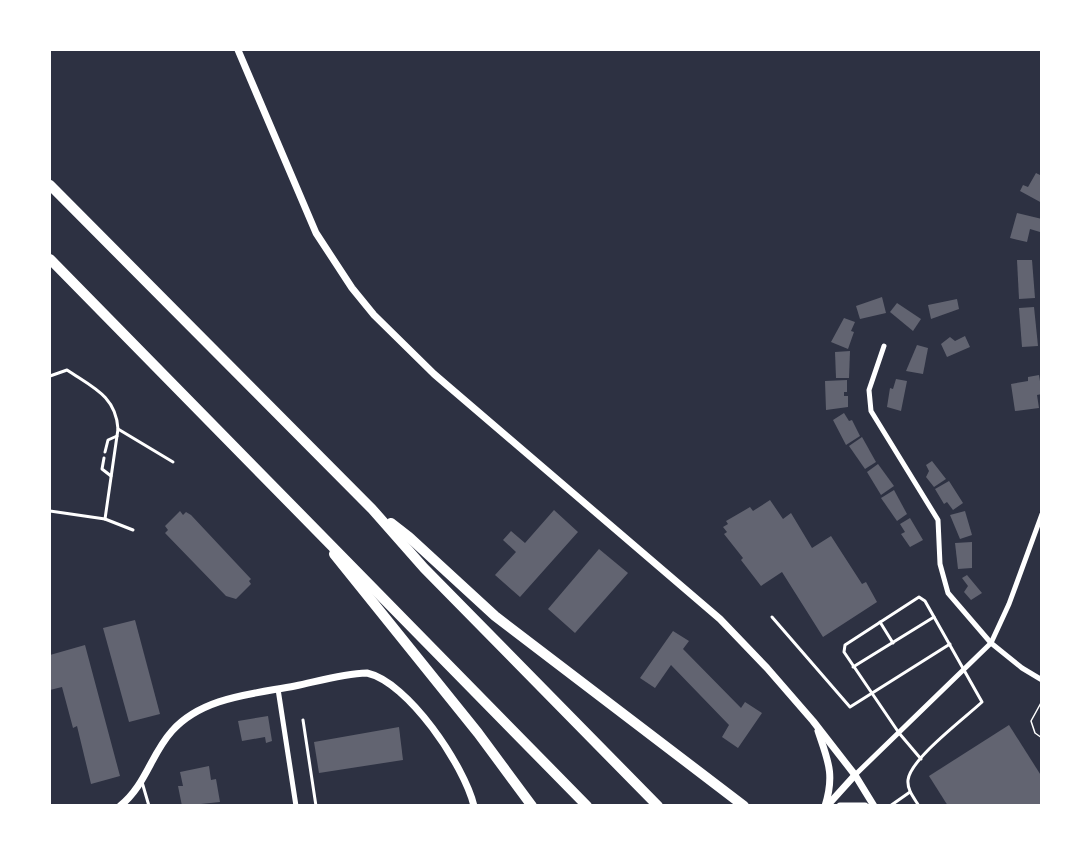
<svg xmlns="http://www.w3.org/2000/svg" width="1091" height="855" viewBox="0 0 1091 855" font-family="'Titillium Web',sans-serif">
<rect width="100%" height="100%" fill="#2d3142"/>
<g fill="#626471">
<polygon points="1036,173 1042,176 1042,203 1020,191 1023,185 1028,187"/>
<polygon points="1017,213 1042,219 1040,232 1030,229 1027,242 1010,238"/>
<polygon points="1017,260 1032,260 1035,298 1019,299"/>
<polygon points="882,297 886,313 860,319 856,306"/>
<polygon points="957,299 959,309 931,319 928,305"/>
<polygon points="897,303 921,319 913,331 890,312"/>
<polygon points="1034,307 1038,346 1022,347 1019,308"/>
<polygon points="844,318 855,322 851,331 854,332 848,349 831,342"/>
<polygon points="965,336 970,347 947,357 941,344 950,337 955,341"/>
<polygon points="917,345 928,348 923,374 906,371"/>
<polygon points="850,351 849,378 836,378 835,352"/>
<polygon points="1039,375 1042,394 1037,395 1039,408 1015,411 1011,384 1028,381 1028,377"/>
<polygon points="896,379 907,381 901,411 887,407 890,388 893,389"/>
<polygon points="847,380 847,392 844,392 844,396 848,396 848,407 826,410 825,381"/>
<polygon points="844,413 849,421 852,420 860,436 846,445 833,420"/>
<polygon points="862,437 876,462 865,469 849,446"/>
<polygon points="932,461 946,479 934,487 926,477 929,471 926,465"/>
<polygon points="878,464 894,486 881,495 867,472"/>
<polygon points="949,481 963,503 953,510 947,502 944,504 935,489"/>
<polygon points="894,490 907,514 897,521 881,498"/>
<polygon points="770,500 783,519 791,513 812,548 831,536 862,584 866,582 877,602 823,637 782,572 761,586 741,560 743,558 724,534 727,532 723,527 728,524 726,521 745,510 750,507 753,511"/>
<polygon points="554,510 578,532 520,597 495,575 516,552 503,540 511,531 525,543"/>
<polygon points="180,511 183,515 186,512 191,515 251,579 249,581 251,584 236,599 226,596 165,533 168,530 165,526"/>
<polygon points="965,511 972,535 960,539 950,515"/>
<polygon points="910,518 923,540 910,547 901,534 905,532 900,524"/>
<polygon points="972,542 972,568 958,569 955,543"/>
<polygon points="599,549 628,573 575,633 548,609"/>
<polygon points="967,575 982,593 971,600 964,592 968,586 962,578"/>
<polygon points="135,620 160,714 129,722 103,628"/>
<polygon points="673,631 689,641 683,649 741,708 745,702 762,713 738,748 722,737 729,725 671,665 655,688 640,678"/>
<polygon points="85,645 120,776 91,784 77,726 73,728 62,687 50,690 50,655"/>
<polygon points="268,716 272,741 266,743 265,737 242,741 238,721"/>
<polygon points="1009,725 1042,777 1042,806 948,806 929,776"/>
<polygon points="399,727 403,760 319,773 314,742"/>
<polygon points="209,766 211,780 216,779 220,802 182,806 178,786 183,786 180,772"/>
</g>
<g fill="none" stroke-linecap="round" stroke-linejoin="round">
<polyline stroke="#fff" stroke-width="1.5" points="1042,701 1031,721 1035,733 1042,738"/>
<g stroke="#fff" stroke-width="3">
<path d="M50 376 67 370C92 387 116 396 118 429L173 462"/>
<polyline points="105,452 108,440 117,436"/>
<polyline points="104,458 102,469 111,476"/>
<polyline points="50,511 105,519 133,530"/>
<polyline points="105,519 118,429"/>
<polyline points="772,617 850,707 950,644"/>
<polyline points="880,622 893,643"/>
<polyline points="853,667 934,617"/>
<polyline points="303,720 316,806"/>
<polyline points="142,782 149,806"/>
<polyline points="890,806 910,792"/>
<path d="M919 806C914 798 907 790 908 780 910 759 966 717 982 702L925 601 919 597 845 645 844 652 899 733 921 759"/>
</g>
<g stroke="#fff" stroke-width="5">
<polyline points="884,346 869,390 871,411 938,520 940,564 948,593 991,643 1022,668 1042,680"/>
<polyline points="278,689 296,806"/>
<polyline points="855,775 991,643 1009,604 1042,514"/>
</g>
<g stroke="#fff" stroke-width="7">
<polyline points="238,50 316,233 352,288 374,315 434,374 720,619 767,668 813,721 855,775 874,806"/>
<path d="M818 731C828 761 835 774 825 806"/>
<path d="M120 806C146 785 151 754 172 731 202 697 253 694 295 686 319 681 342 674 367 673 408 682 464 765 474 806"/>
<polyline points="827,806 855,775"/>
<polyline points="840,806 865,806"/>
</g>
<g stroke="#fff" stroke-width="10">
<polyline points="50,185 372,509 424,568 658,806"/>
<polyline points="50,259 587,806"/>
<polyline points="391,523 409,537 495,616 744,806"/>
<polyline points="334,554 478,733 532,806"/>
</g>
</g>
<rect width="1091" height="855" fill="none" stroke="#ffffff" stroke-width="102"/>
</svg>
